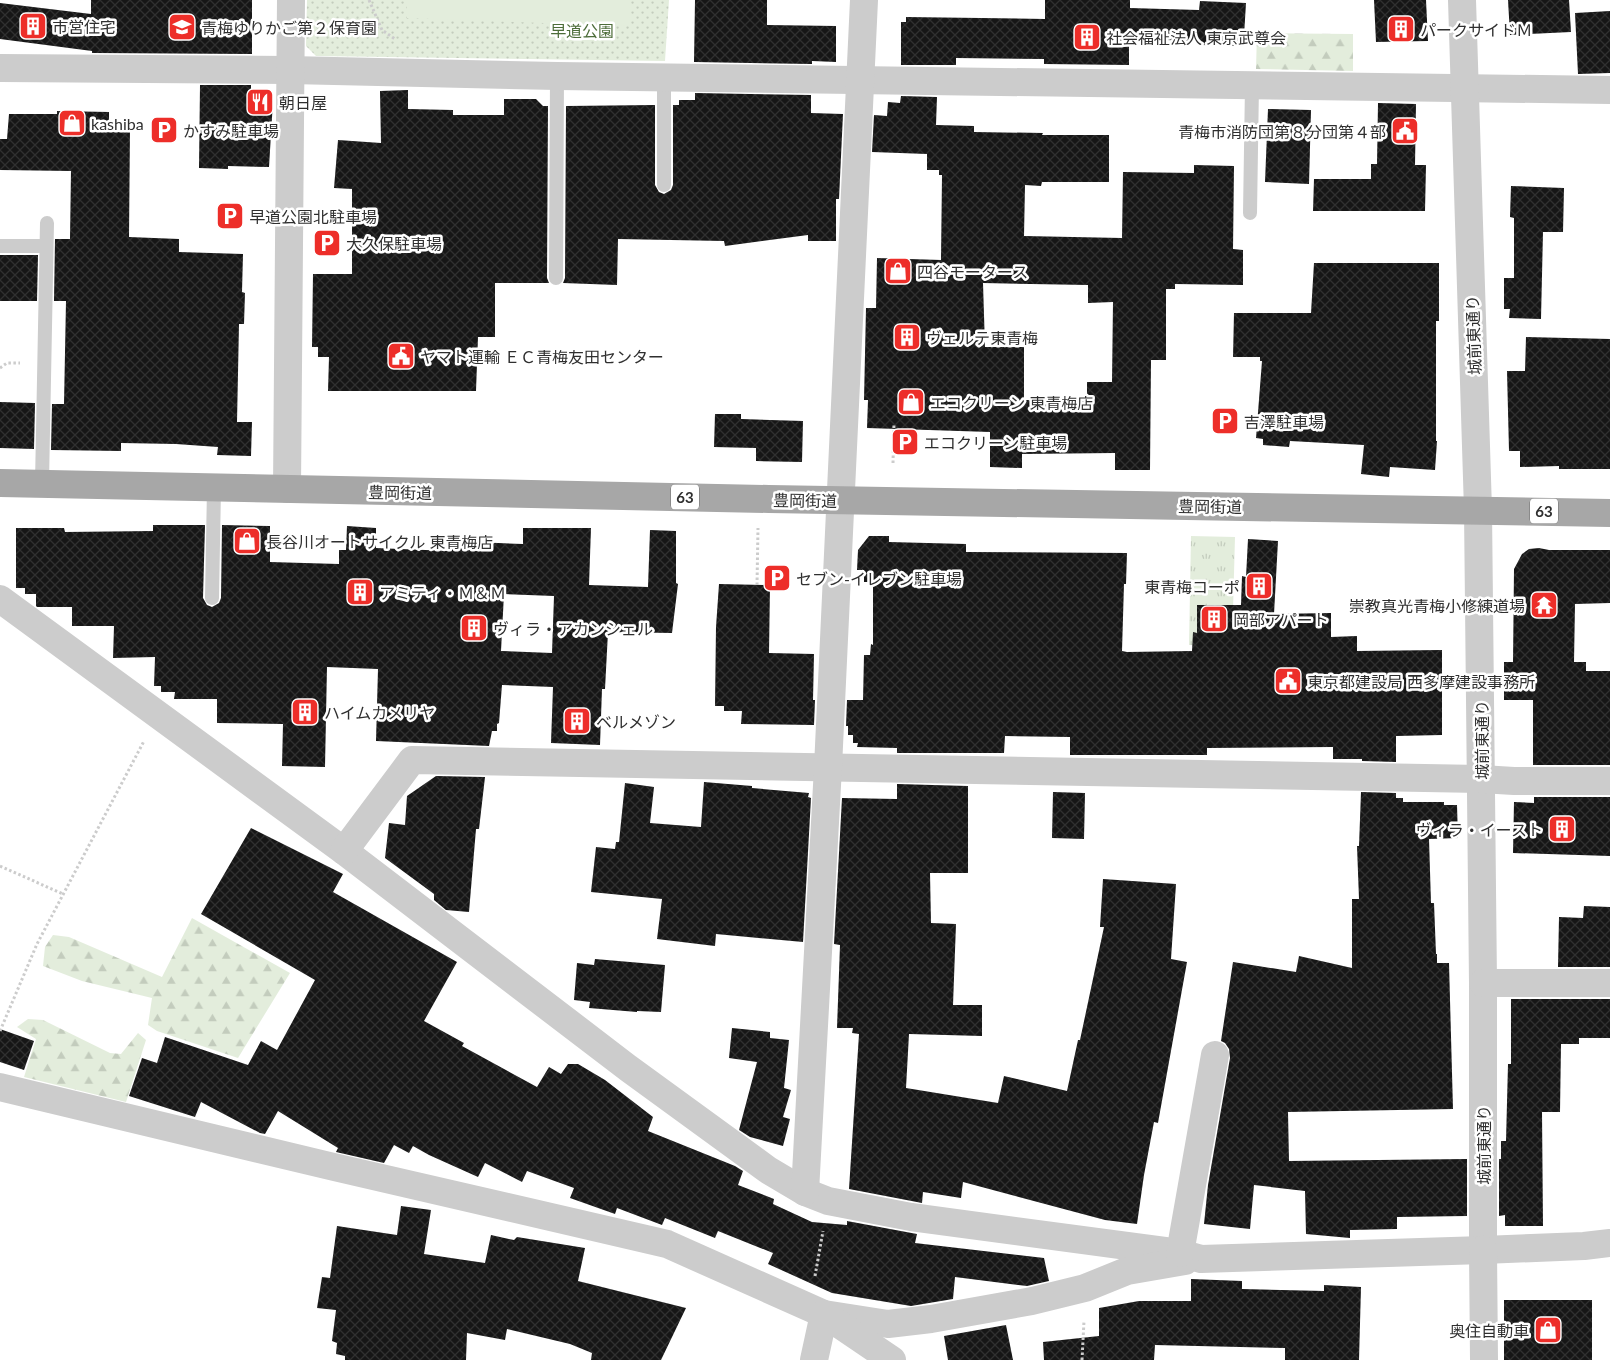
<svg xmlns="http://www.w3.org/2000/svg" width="1610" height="1360" viewBox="0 0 1610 1360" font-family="Lato,'Noto Sans JP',sans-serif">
<defs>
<pattern id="grass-tufts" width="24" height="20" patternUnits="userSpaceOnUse" patternTransform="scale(1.25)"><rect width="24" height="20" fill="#e3eddc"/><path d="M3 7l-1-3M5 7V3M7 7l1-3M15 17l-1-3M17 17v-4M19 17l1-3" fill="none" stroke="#c3ccbd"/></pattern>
<pattern id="forest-firs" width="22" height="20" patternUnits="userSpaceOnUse" patternTransform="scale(1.25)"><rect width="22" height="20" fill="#e3eddc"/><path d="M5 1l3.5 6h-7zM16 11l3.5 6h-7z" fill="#c3ccbd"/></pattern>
<pattern id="park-dots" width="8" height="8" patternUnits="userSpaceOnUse" patternTransform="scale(1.25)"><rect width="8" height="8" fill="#e3eddc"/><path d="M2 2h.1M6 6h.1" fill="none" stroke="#c3ccbd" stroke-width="1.8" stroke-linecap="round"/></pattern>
<pattern id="building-cross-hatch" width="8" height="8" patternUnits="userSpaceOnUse" patternTransform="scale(1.25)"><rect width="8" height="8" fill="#161616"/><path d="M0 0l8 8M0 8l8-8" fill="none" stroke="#303030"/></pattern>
</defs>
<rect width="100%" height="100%" fill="#fff"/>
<polygon fill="url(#grass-tufts)" points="1191,536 1235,537 1232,646 1189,645"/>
<g fill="url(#forest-firs)">
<polygon points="1257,33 1353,34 1353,71 1256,69"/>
<polygon points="192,918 290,973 238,1058 157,1031 148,1025 152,998 82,981 43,966 45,947 53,935 69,937 162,977"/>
<polygon points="28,1019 43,1020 110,1053 121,1054 138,1033 146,1040 126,1102 24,1077 36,1039 17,1027"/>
</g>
<polygon fill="url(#park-dots)" points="307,0 669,0 665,61 316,56 306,46"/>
<polygon fill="#e3eddc" points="407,0 630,0 629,26 407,18"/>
<g fill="url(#building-cross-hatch)" fill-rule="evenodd">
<polygon points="91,0 252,0 252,54 92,53 92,51 0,39 0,3 91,14"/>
<polygon points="695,0 767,0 767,25 836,26 836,62 812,61 812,64 694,62"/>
<polygon points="1045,0 1130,0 1130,8 1199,10 1200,1 1246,3 1244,36 1238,36 1237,46 1201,45 1201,41 1129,39 1129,65 1044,64 1044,59 956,58 956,65 901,65 901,22 906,22 906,17 1045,19"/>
<polygon points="1374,0 1426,0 1428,41 1376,42"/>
<polygon points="1508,0 1569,0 1571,32 1510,35"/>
<polygon points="1610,11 1610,73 1578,74 1575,13"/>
<polygon points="200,85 251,85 251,90 261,90 273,101 269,167 228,166 228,169 199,168"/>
<polygon points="408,90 408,109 453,110 453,115 504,115 504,99 536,99 543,106 548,106 547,278 549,283 495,283 495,337 478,337 476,391 328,391 329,357 318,357 318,347 312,347 313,274 352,274 352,189 334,188 338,140 381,143 380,91"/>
<polygon points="695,93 811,95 811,113 843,114 839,199 836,199 836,241 808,241 808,235 725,246 724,241 618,239 617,285 563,283 565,278 566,106 655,105 655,185 659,192 664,194 671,190 673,185 673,105 679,105 679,100 695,100"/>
<path d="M901 96 937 97 936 125 974 126V132L1043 133 1042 135H1109V182H1042L1041 186 1025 185 1024 236 1122 238 1123 172 1194 173V165L1234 166 1233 249 1243 250V285L1175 284V289H1166V360H1151L1150 470H1115V453L1022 454V468L990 467V432L867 428 868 400H864L866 308H876L877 258 941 260 942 175H939V170H927V154L872 152 874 115 887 116 888 102 900 103ZM983 283 1088 285V303L1113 302 1112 382H1087V400H1024V347H985Z"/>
<polygon points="1378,103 1416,104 1415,165 1426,165 1425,211 1313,211 1314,179 1371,179 1371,164 1377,164"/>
<polygon points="1268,109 1311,110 1309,184 1265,182"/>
<polygon points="57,111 109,112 109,126 130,126 129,237 179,239 179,252 243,254 242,292 245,293 244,324 239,324 237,422 252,422 251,456 217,455 218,447 176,444 121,443 121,451 51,450 52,404 64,404 66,301 54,301 55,239 70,239 71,171 0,170 0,139 7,139 9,114 57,114"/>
<polygon points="1511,186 1564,188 1563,232 1543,232 1541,319 1509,318 1510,309 1504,309 1504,278 1514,278 1514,218 1510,217"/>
<polygon points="0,255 38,255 37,301 0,301"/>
<polygon points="1314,263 1439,263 1439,321 1436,321 1436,441 1437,441 1435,470 1390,467 1389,477 1361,474 1364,445 1290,441 1289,447 1263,445 1263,439 1256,438 1262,361 1260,361 1260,357 1233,357 1234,313 1311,313"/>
<polygon points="1526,337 1610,339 1610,469 1559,469 1559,466 1520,467 1520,451 1509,451 1507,371 1525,371"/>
<polygon points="0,402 35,403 34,449 0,448"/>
<polygon points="715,414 741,414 741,419 803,421 802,462 756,461 756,448 714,447"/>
<path d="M153 525H205L203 598 207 605 212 607 219 603 221 598 222 525 270 526V562L339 564V550H346L347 526 376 528V548L450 551V541L523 544V528H591L589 585 648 587 650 530 676 531V583L678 584 672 633 608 632 605 689H602L600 745 551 743 553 687 502 685 499 723 497 724V731H492L489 746 376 741 378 669 327 667 325 767 282 766 283 724 217 723V699H174L175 692H161V686H154L155 657 113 658 114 626H72V607H37L36 606V594H25V588H16V528H64L65 532 153 531ZM504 594 554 596 552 653 501 651Z"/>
<polygon points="869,536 889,536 889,542 966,544 966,552 1127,553 1126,584 1124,584 1122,651 1127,652 1192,651 1193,632 1197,633 1197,605 1241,605 1242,576 1246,577 1248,539 1278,541 1274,614 1331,613 1331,637 1357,636 1357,651 1442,650 1442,735 1396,736 1396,762 1362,761 1362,759 1333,759 1333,747 1207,748 1207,755 1070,755 1070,737 1005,736 1004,753 897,753 897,748 857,747 858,743 853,743 853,735 848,735 848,726 846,726 847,700 863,700 864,655 870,655 871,644 873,645 873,582 864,582 864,570 857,570 858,550"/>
<polygon points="1539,548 1549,550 1610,550 1610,603 1575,604 1574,662 1586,662 1586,671 1610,671 1610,765 1533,765 1533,700 1504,700 1504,662 1513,662 1514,569 1522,554 1529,549"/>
<polygon points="719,584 770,585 769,653 814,654 813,700 815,700 814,725 741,724 742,711 724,711 724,706 715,706 716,627"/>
<polygon points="436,776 485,777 479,829 476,829 469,912 446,910 434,900 434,894 385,858 389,823 405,825 407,796"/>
<polygon points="704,782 752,786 752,788 809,793 808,797 811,798 803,942 716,934 715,946 657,939 662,899 591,892 596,847 615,849 616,842 619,842 625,783 654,787 650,823 701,827"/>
<polygon points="897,784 968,786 968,873 930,873 931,923 956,924 953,1005 982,1005 982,1036 909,1034 906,1088 998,1103 1004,1076 1067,1091 1078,1040 1080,1040 1104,927 1100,927 1103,879 1176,884 1171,959 1187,962 1158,1123 1154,1122 1144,1175 1137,1224 1105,1220 963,1182 961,1198 923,1192 922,1203 849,1189 859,1034 852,1033 853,1028 837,1028 840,945 834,944 842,798 897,799"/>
<polygon points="1053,792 1085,793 1084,839 1052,838"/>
<polygon points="1361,792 1396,793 1396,798 1403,798 1403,802 1444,802 1444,805 1457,805 1458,838 1429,839 1431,903 1434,903 1436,954 1437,954 1437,963 1449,963 1453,1109 1288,1112 1289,1161 1467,1159 1467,1216 1397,1217 1397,1229 1350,1230 1350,1238 1306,1234 1305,1191 1254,1185 1250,1229 1204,1224 1208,1185 1230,1058 1229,1049 1225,1043 1221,1041 1233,962 1296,972 1299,956 1352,968 1352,899 1359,899 1357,846 1359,846"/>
<polygon points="1534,797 1610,797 1610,856 1513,853 1514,802 1534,803"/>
<polygon points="251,828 343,874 333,892 457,962 424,1021 464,1043 462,1046 537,1087 549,1067 561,1074 568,1064 578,1064 605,1080 653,1117 648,1131 735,1166 743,1171 738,1185 774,1199 773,1204 812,1222 847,1225 847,1221 917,1234 915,1243 1044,1258 1049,1281 1027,1286 955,1277 953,1299 911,1306 832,1293 768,1264 773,1253 718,1231 715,1238 665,1218 662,1225 617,1208 615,1214 570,1198 574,1188 527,1171 522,1182 485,1163 478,1177 429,1155 413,1146 409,1153 394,1145 384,1163 336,1152 338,1148 278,1111 265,1134 260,1133 201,1102 195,1117 129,1096 142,1058 157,1063 165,1037 248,1065 261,1041 277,1050 315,980 201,914"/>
<polygon points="1584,906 1610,907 1610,967 1558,967 1559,917 1583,918"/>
<polygon points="595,959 665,965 661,1012 637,1011 637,1012 589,1008 590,1002 574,1000 577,963 594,965"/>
<polygon points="1511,999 1610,999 1610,1038 1579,1038 1579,1044 1561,1044 1560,1112 1542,1112 1543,1226 1505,1226 1505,1215 1499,1216 1499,1159 1501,1159 1501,1141 1506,1141 1508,1064 1511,1064"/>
<polygon points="732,1028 770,1032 770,1038 789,1040 784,1088 791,1090 783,1117 790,1119 783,1146 750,1137 739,1130 757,1062 729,1058"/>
<polygon points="0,1029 34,1041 24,1070 0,1062"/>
<polygon points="401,1206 431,1210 424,1254 485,1263 491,1235 514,1240 517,1237 585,1248 578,1281 686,1308 661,1360 591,1360 592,1353 570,1344 507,1329 505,1340 467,1333 466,1360 345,1360 345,1356 336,1354 337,1343 332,1341 336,1310 317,1308 322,1277 330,1278 337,1226 397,1235"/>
<polygon points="1191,1279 1242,1281 1242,1289 1324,1291 1324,1285 1361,1287 1359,1360 1285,1360 1285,1348 1155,1345 1154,1360 1044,1360 1043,1342 1099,1336 1099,1308 1139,1301 1191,1301"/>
<rect x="1504" y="1300" width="88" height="60"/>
<polygon points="1006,1325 1013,1360 948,1360 944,1336"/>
</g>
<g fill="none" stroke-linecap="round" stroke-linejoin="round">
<g stroke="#ccc" stroke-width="3" stroke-dasharray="2.5 2.5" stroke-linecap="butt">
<polyline points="369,0 382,30 395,39"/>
<polyline points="0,368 7,363 20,363"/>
<polyline points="893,463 894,424"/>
<polyline points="757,585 758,528"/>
<polyline points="0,866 63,894"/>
<polyline points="0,1031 37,944 144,741"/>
<polyline points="815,1276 823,1231"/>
<polyline points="1082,1360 1084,1321"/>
</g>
<g stroke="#ccc" stroke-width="14">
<polyline points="664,185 664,77"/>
<polyline points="1250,213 1252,85"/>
<polyline points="0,246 46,246"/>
<polyline points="556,278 557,76"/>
<polyline points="42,483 47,223"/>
<polyline points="212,598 214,488"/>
</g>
<g stroke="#ccc" stroke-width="28">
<polyline points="0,68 290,70 557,76 1610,90"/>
<polyline points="287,489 291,0"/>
<polyline points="1478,510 1483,983 1483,1250"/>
<polyline points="0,599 344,851 628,1068 768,1170 805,1192 828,1201 911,1217 1180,1253 1201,1259 1483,1250 1584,1246 1610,1243"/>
<polyline points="344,851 412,760 1481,779 1514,781 1610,781"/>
<polyline points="1483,983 1610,983"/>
<polyline points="0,1087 334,1167 667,1244 824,1314 888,1324 931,1319 1032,1301 1085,1288 1127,1271 1185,1261"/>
<polyline points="805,1192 828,767 864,0"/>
<polyline points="1180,1253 1215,1055"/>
<polyline points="814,1360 824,1314 892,1360"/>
</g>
<g stroke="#ccc" stroke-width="28">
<polyline points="1462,0 1478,510"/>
<polyline points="1483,1250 1484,1360"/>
</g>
<polyline stroke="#a7a7a7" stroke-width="28" points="0,483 769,499 1610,513"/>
</g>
<defs>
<g id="building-square" transform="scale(1.4375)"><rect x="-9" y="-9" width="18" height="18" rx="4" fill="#ed2e29" stroke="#fff"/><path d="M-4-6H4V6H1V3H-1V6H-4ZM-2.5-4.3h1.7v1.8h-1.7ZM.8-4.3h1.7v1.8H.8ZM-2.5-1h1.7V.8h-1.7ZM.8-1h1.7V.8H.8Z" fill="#fff"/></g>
<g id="school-square" transform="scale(1.4375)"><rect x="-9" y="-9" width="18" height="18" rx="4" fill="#ed2e29" stroke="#fff"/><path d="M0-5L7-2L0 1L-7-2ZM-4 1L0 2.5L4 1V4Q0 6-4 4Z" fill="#fff"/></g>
<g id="restaurant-square" transform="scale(1.4375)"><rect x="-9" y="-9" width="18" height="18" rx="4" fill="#ed2e29" stroke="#fff"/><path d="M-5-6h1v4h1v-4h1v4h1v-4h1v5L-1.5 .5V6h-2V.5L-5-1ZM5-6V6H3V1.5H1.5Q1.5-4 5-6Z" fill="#fff"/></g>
<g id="shop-square" transform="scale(1.4375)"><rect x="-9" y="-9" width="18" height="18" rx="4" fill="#ed2e29" stroke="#fff"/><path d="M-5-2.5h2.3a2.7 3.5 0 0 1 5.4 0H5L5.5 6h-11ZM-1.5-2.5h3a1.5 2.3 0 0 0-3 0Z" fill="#fff"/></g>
<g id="parking-square" transform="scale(1.4375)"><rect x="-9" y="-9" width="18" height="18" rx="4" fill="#ed2e29" stroke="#fff"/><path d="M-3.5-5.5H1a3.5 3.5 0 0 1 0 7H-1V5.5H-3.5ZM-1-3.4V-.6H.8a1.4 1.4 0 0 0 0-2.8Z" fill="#fff"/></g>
<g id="civic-square" transform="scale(1.4375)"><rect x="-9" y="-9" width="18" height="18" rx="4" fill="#ed2e29" stroke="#fff"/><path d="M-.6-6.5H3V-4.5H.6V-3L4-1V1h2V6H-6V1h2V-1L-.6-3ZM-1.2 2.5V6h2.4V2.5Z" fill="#fff"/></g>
<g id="temple-square" transform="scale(1.4375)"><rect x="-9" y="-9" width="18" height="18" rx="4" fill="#ed2e29" stroke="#fff"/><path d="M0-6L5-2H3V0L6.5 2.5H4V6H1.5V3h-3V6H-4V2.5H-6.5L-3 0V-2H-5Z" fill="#fff"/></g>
</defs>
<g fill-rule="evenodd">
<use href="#building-square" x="33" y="26"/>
<use href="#school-square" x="182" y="27"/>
<use href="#building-square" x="1401" y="29"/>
<use href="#building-square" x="1087" y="37"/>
<use href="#restaurant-square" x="260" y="102"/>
<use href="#shop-square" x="72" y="123"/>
<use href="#parking-square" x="164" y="130"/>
<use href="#civic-square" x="1405" y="131"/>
<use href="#parking-square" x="230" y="216"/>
<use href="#parking-square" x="327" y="243"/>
<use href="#shop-square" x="898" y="271"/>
<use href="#building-square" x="907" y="337"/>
<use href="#civic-square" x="401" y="356"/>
<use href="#shop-square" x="911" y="402"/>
<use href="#parking-square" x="1225" y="421"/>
<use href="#parking-square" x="905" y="442"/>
<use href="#shop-square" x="247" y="541"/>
<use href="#parking-square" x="777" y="578"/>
<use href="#building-square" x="1259" y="586"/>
<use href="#building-square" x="360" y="592"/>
<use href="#temple-square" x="1544" y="605"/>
<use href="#building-square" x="1214" y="619"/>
<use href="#building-square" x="474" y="628"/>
<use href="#civic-square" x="1288" y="681"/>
<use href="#building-square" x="305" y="712"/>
<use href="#building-square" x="577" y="721"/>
<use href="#building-square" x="1562" y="829"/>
<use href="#shop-square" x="1548" y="1330"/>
</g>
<g text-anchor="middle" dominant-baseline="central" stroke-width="5" stroke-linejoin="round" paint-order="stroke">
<g fill="#fff" stroke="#6d6d6d" stroke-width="1">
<rect x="671" y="484.5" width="28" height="25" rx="4"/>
<rect x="1530" y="498.5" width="28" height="25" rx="4"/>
</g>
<g font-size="15" font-weight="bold" fill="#2f2f2f">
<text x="685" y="497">63</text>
<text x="1544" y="511">63</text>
</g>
<g font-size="16" fill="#2f2f2f" stroke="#fff" text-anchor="start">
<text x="52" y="26">市営住宅</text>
<text x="201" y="27">青梅ゆりかご第２保育園</text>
<text x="1420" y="29">パークサイドＭ</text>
<text x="1106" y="37">社会福祉法人 東京武尊会</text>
<text x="279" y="102">朝日屋</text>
<text x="91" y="123">kashiba</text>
<text x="183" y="130">かすみ駐車場</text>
<text x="1386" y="131" text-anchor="end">青梅市消防団第８分団第４部</text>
<text x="249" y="216">早道公園北駐車場</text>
<text x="346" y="243">大久保駐車場</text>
<text x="917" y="271">四谷モータース</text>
<text x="926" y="337">ヴェルテ東青梅</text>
<text x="420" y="356">ヤマト運輸 ＥＣ青梅友田センター</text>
<text x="930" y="402">エコクリーン 東青梅店</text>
<text x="1244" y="421">吉澤駐車場</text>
<text x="924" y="442">エコクリーン駐車場</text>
<text x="266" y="541">長谷川オートサイクル 東青梅店</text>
<text x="796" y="578">セブン-イレブン駐車場</text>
<text x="1240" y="586" text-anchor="end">東青梅コーポ</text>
<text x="379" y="592">アミティ・Ｍ＆Ｍ</text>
<text x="1525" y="605" text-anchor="end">崇教真光青梅小修練道場</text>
<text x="1233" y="619">岡部アパート</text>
<text x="493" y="628">ヴィラ・アカンシェル</text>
<text x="1307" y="681">東京都建設局 西多摩建設事務所</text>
<text x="324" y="712">ハイムカメリヤ</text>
<text x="596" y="721">ベルメゾン</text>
<text x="1543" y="829" text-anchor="end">ヴィラ・イースト</text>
<text x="1529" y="1330" text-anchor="end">奥住自動車</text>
</g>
<g font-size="16" fill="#4d6d3a" stroke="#fff">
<text x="582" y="30">早道公園</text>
</g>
<g font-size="16" fill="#2f2f2f" stroke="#fff">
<text transform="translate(1473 335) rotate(-92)">城前東通り</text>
<text transform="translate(400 492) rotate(1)">豊岡街道</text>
<text transform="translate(805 500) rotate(1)">豊岡街道</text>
<text transform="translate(1210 506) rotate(1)">豊岡街道</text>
<text transform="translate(1481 740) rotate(-90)">城前東通り</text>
<text transform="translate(1483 1145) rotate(-90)">城前東通り</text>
</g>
</g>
</svg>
